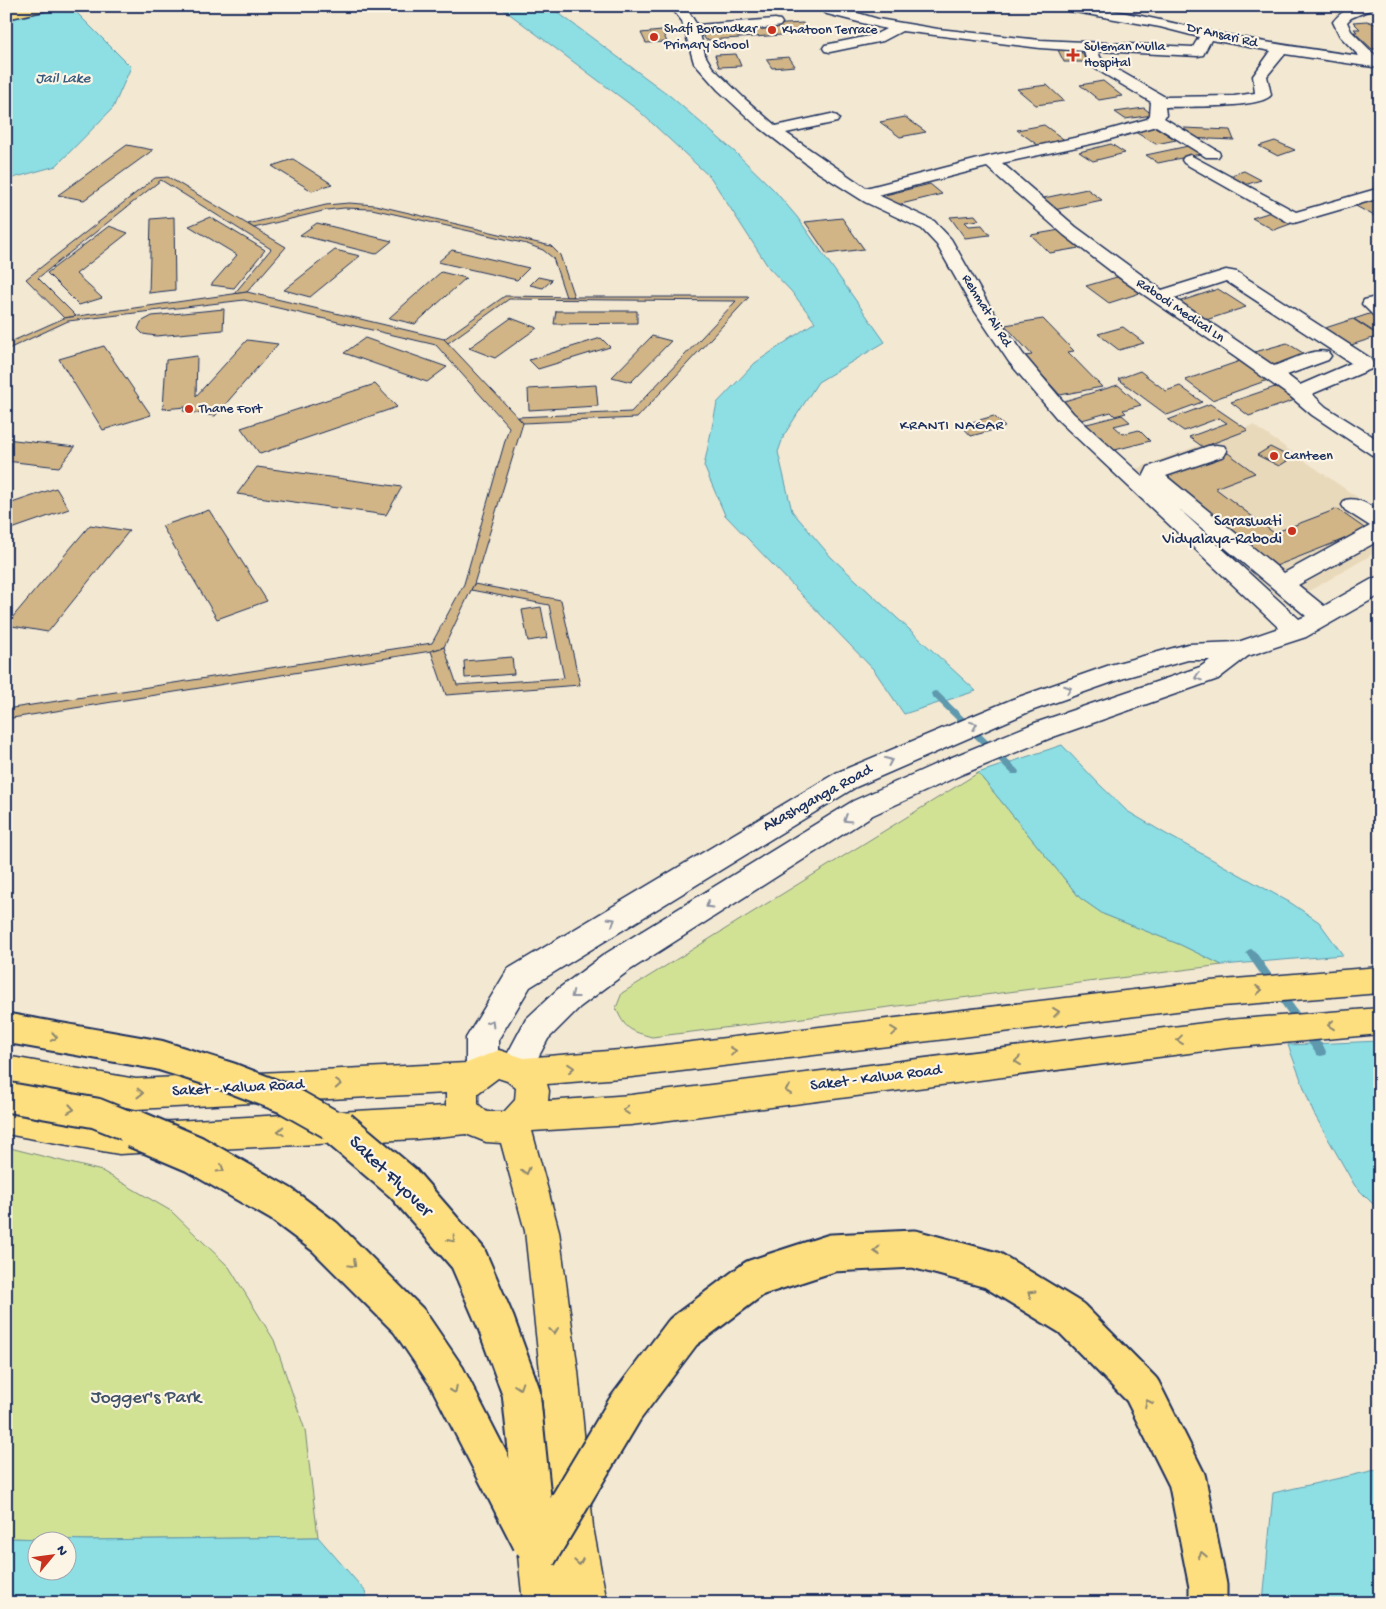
<svg xmlns="http://www.w3.org/2000/svg" width="1386" height="1609" viewBox="0 0 1386 1609" font-family="'Gochi Hand',sans-serif">
<rect width="100%" height="100%" fill="#f3e8d2"/>
<filter id="ink" filterUnits="userSpaceOnUse"><feTurbulence type="fractalNoise" baseFrequency=".02" numOctaves="2"/><feDisplacementMap in="SourceGraphic" scale="10" xChannelSelector="R" yChannelSelector="G"/><feConvolveMatrix kernelMatrix="1 2 1 2 8 2 1 2 1" color-interpolation-filters="sRGB"/></filter>
<g filter="url(#ink)">
<polygon fill="#e9d9bb" points="1253,425 1380,513 1380,550 1287,604 1133,470"/>
<g fill="#d2e295" stroke="#76887a">
<path d="M978 773 1080 898 1103 914 1181 945 1222 965 652 1037C630 1031 625 1029 616 1008L622 993Z"/>
<polygon points="6,1147 102,1171 171,1211 229,1267 274,1340 305,1430 318,1537 89,1540 6,1538"/>
</g>
<g fill="#8ddfe3" stroke="#5f99ae" fill-rule="evenodd">
<polygon points="499,6 549,6 669,95 736,153 774,190 797,217 885,342 818,382 784,435 778,452 792,511 831,557 976,691 904,714 874,670 725,515 704,466 717,403 755,363 815,322 791,291 769,268 711,178 639,111"/>
<polygon points="53,8 73,9 131,67 113,108 56,166 6,180 6,19"/>
<polygon points="1062,745 1099,784 1127,811 1166,834 1291,903 1319,922 1343,955 1222,965 1181,945 1103,914 1080,898 978,773"/>
<polygon points="1380,1041 1380,1211 1355,1186 1313,1112 1288,1045"/>
<polygon points="1380,1469 1380,1603 1263,1603 1273,1493"/>
<path d="M318 1537 365 1591 368 1603H6V1538L89 1540ZM38 1542H68V1572H38Z"/>
</g>
<g fill="none" stroke-linecap="round" stroke-linejoin="round">
<g fill="#5f99ae" fill-rule="evenodd">
<polygon points="935,691 938,692 1018,770 1019,772 1018,774 1012,774 932,696 931,694 932,692"/>
<polygon points="1251,949 1254,950 1325,1049 1326,1052 1325,1055 1321,1056 1317,1055 1248,956 1246,953 1248,950"/>
</g>
</g>
<g fill="#d1b586" stroke="#1b2f5e">
<polygon points="880,6 902,6 907,9 891,13"/>
<polygon points="908,6 937,6 915,11"/>
<polygon points="1367,21 1380,26 1380,49 1372,49 1354,32 1357,32 1354,29 1360,29 1353,22"/>
<polygon points="803,23 809,33 740,38 735,27"/>
<polygon points="735,30 740,38 706,40 701,33"/>
<polygon points="662,31 667,42 646,43 641,33"/>
<polygon points="1057,48 1079,48 1087,62 1064,62"/>
<polygon points="736,54 741,66 719,67 715,55"/>
<polygon points="789,57 795,66 772,68 766,59"/>
<polygon points="1103,81 1122,96 1099,100 1080,85"/>
<polygon points="1047,85 1064,101 1036,105 1017,89"/>
<polygon points="1144,108 1153,115 1125,119 1115,112"/>
<polygon points="905,117 926,132 900,137 880,122"/>
<polygon points="1044,125 1066,141 1039,146 1017,130"/>
<polygon points="1155,127 1176,140 1156,144 1135,132"/>
<polygon points="1184,128 1230,130 1234,140 1187,138"/>
<polygon points="1275,141 1295,150 1278,156 1259,146"/>
<polygon points="1111,144 1125,153 1093,161 1079,152"/>
<polygon points="127,145 153,150 84,200 58,195"/>
<polygon points="1193,145 1205,153 1158,163 1146,155"/>
<polygon points="293,159 332,184 312,191 272,166"/>
<polygon points="1244,171 1261,180 1241,186 1225,177"/>
<polygon points="168,177 286,247 247,292 234,294 271,249 161,180 38,278 76,316 64,318 26,279 155,178"/>
<polygon points="930,184 942,194 893,206 881,196"/>
<polygon points="1087,189 1102,200 1054,210 1039,199"/>
<polygon points="1380,197 1380,219 1354,205"/>
<polygon points="349,203 375,205 551,246 560,255 574,297 566,297 553,258 543,250 527,244 372,209 344,208 327,210 254,228 248,224 326,205"/>
<polygon points="1271,212 1293,223 1274,230 1252,218"/>
<polygon points="975,215 979,220 965,222 969,226 982,225 990,235 965,238 950,217"/>
<polygon points="174,217 175,290 149,293 151,219"/>
<polygon points="210,217 265,250 234,288 211,285 237,255 189,226"/>
<polygon points="842,218 864,249 827,254 805,222"/>
<polygon points="317,223 392,241 376,254 300,235"/>
<polygon points="109,226 128,233 76,274 102,298 79,305 47,273"/>
<polygon points="1060,230 1079,248 1050,253 1031,235"/>
<polygon points="335,250 360,256 310,297 284,290"/>
<polygon points="452,250 529,268 517,280 438,262"/>
<polygon points="441,272 466,278 415,324 389,318"/>
<polygon points="538,277 552,280 543,288 530,285"/>
<polygon points="1117,277 1140,293 1109,303 1086,286"/>
<polygon points="1218,289 1246,307 1206,320 1178,302"/>
<polygon points="247,292 444,339 523,423 474,584 444,647 431,651 6,719 6,709 432,643 464,584 509,427 436,345 244,300 68,321 6,350 6,344 64,318"/>
<polygon points="505,296 574,297 749,297 637,418 523,423 518,417 631,412 736,301 509,299 448,343 444,339"/>
<polygon points="224,309 223,330 156,336 143,334 138,329 141,322 152,316"/>
<polygon points="556,311 637,311 637,323 554,324"/>
<polygon points="1372,313 1380,318 1380,331 1376,333 1354,319"/>
<polygon points="511,318 537,328 495,358 469,348"/>
<polygon points="1043,319 1074,351 1068,352 1102,387 1060,395 1025,356 1032,355 1005,325"/>
<polygon points="1353,319 1379,336 1345,347 1319,330"/>
<polygon points="1123,327 1144,343 1119,350 1098,334"/>
<polygon points="652,336 671,341 631,382 612,377"/>
<polygon points="365,338 447,367 427,382 344,353"/>
<polygon points="601,338 610,347 538,369 529,360"/>
<polygon points="247,340 278,344 215,416 183,411 186,407 163,409 166,360 197,356 196,396"/>
<polygon points="1287,343 1311,358 1273,371 1248,354"/>
<polygon points="104,346 151,415 103,430 59,359"/>
<polygon points="1240,361 1268,380 1212,400 1185,380"/>
<polygon points="1140,371 1166,391 1180,386 1202,402 1167,415 1118,379"/>
<polygon points="375,384 397,407 260,454 241,428"/>
<polygon points="596,385 598,406 529,410 528,389"/>
<polygon points="1118,385 1141,405 1123,410 1126,413 1115,416 1111,412 1082,420 1061,402"/>
<polygon points="1275,387 1295,400 1249,416 1231,402"/>
<polygon points="1210,404 1248,430 1203,447 1189,437 1227,423 1219,418 1184,431 1168,420"/>
<polygon points="1122,415 1130,422 1114,426 1123,434 1139,430 1150,441 1111,451 1083,425"/>
<polygon points="994,416 1005,427 971,436 961,425"/>
<polygon points="6,439 75,447 59,467 6,461"/>
<polygon points="1270,447 1292,458 1279,466 1257,455"/>
<polygon points="1228,453 1255,473 1215,488 1274,533 1337,509 1367,530 1276,566 1163,476"/>
<polygon points="257,467 402,487 386,515 237,494"/>
<polygon points="56,488 69,509 6,531 6,505"/>
<polygon points="209,510 267,601 217,619 162,526"/>
<polygon points="90,525 129,531 48,632 6,625"/>
<polygon points="474,584 561,600 580,685 446,695 431,651 444,647 457,685 564,678 549,605 471,590"/>
<polygon points="541,607 547,638 528,641 522,610"/>
<polygon points="512,657 514,674 465,678 464,661"/>
<polygon points="6,1325 10,1341 6,1369"/>
</g>
<g fill="none" stroke-linecap="round" stroke-linejoin="round">
<g stroke="#1b2f5e" stroke-width="3">
<g id="minor">
<path d="M670 6H685L697 25 775 19 780 20 782 23 780 26 775 27 700 34 705 55 712 67 746 100 776 126 831 114 837 116 839 119 837 122 786 133 866 188 990 156 1097 133 1147 119 1150 115 1151 102 1096 69 1086 59 1084 51 1040 48 902 31 883 41 830 52 825 51 823 48 825 45 874 35 886 29 827 14 816 6H834L878 19 938 29 1040 40 1193 47 1199 37 1160 27 1064 10 1057 6C1110 6 1157 20 1208 31 1258 42 1309 49 1359 56L1340 36 1333 22C1344 7 1356 6 1374 6L1372 9 1351 18 1347 22 1351 31 1380 60V68L1285 54 1267 76 1271 95C1260 109 1184 106 1165 107L1166 115 1164 118 1218 151 1220 154 1218 157H1206L1156 126 1100 142 1002 163 1076 227 1162 290 1226 270 1237 272 1370 358 1374 365 1371 369 1312 394 1326 407 1380 441V456L1372 455 1312 415 1291 397 1235 357 1124 281 1064 235 987 167 878 195 934 221 951 239 990 307 1023 354 1073 413 1143 477 1148 467 1208 446 1216 445 1224 446 1227 451 1224 456 1166 476 1284 573 1370 526 1345 510 1342 505 1345 500C1359 497 1368 505 1380 512V540L1298 585 1324 606 1372 579 1380 576V595L1306 637 1248 656 1218 679 1053 737 963 774 873 815 627 972 580 1007 548 1039 527 1078 516 1082 505 1078 500 1068 526 1019 558 989 605 954 853 801 945 760 1035 723 1200 667 1210 660H1188L1127 677 1031 711 856 787 530 987 498 1040V1069L493 1079 482 1083 471 1079 466 1069V1038L508 969 836 773 1013 699 1110 665 1188 644 1238 642 1279 628 1059 421 1009 362 972 307 937 245 922 229 865 202 816 171 755 124 718 90 694 63 682 21ZM1211 40 1271 51 1253 76 1255 93 1234 96 1165 97 1106 63 1100 57 1098 51 1198 56 1203 55ZM1226 281 1351 363 1300 385 1287 375 1328 360 1331 356 1328 352C1311 348 1290 361 1274 366L1174 298ZM1179 509 1306 616 1299 619Z"/>
<polygon points="1190,155 1296,212 1380,188 1380,198 1294,223 1288,222 1184,163 1182,160 1184,157"/>
<polygon points="1380,296 1380,317 1373,315 1362,304 1364,300"/>
</g>
</g>
<g stroke="#1b2f5e" stroke-width="3">
<g id="major">
<polygon points="28,6 55,6 53,9 6,19 6,11"/>
<path d="M1380 967V993L1210 1007 632 1077 547 1084 549 1091 548 1101 631 1095 1228 1020 1380 1008V1034L1228 1048 631 1125 532 1131 559 1231 578 1371 593 1527 607 1603H565L562 1581 565 1603H523L518 1555 524 1541 538 1535 552 1541 557 1552 553 1527 540 1371 525 1231 501 1143 486 1142 466 1134 417 1139 119 1154 6 1134V1104L119 1124 446 1106V1093L136 1109 6 1084V1056L136 1079 467 1063 499 1050 524 1058 632 1049 1210 981ZM498 1078 507 1081 516 1088 515 1100 504 1112H487L478 1104V1093Z"/>
</g>
</g>
<use href="#minor" fill="#fcf5e5" fill-rule="evenodd"/>
<use href="#major" fill="#fedf80" fill-rule="evenodd"/>
<g stroke="#1b2f5e" stroke-width="33" stroke-linecap="butt">
<g id="major-bridge-far1">
<polyline points="6,1028 159,1055 229,1077 286,1099 341,1130"/>
<polyline points="6,1097 96,1113 138,1130"/>
</g>
</g>
<g stroke="#1b2f5e" stroke-width="41" stroke-linecap="butt">
<g id="major-bridge">
<polyline points="135,1129 194,1154 281,1204 325,1237 409,1321 447,1377 531,1541"/>
<polyline points="339,1129 403,1183 468,1258 496,1323 521,1392 538,1555"/>
<polyline points="538,1555 625,1409 683,1332 755,1278 832,1253 914,1249 992,1270 1071,1318 1142,1390 1187,1480 1208,1586 1208,1603"/>
</g>
</g>
<use href="#major-bridge-far1" stroke="#fedf80" stroke-width="29"/>
<use href="#major-bridge" stroke="#fedf80" stroke-width="37"/>
</g>
<defs><path id="oneway-chevron" d="M-2-3.5L2.5 0L-2 3.5" fill="none" stroke-width="1.6" stroke-linecap="round" stroke-linejoin="round" transform="scale(1.25)"/></defs>
<g stroke="#8c92a2">
<use href="#oneway-chevron" transform="translate(1198 677) rotate(161)"/>
<use href="#oneway-chevron" transform="translate(1068 689) rotate(-20)"/>
<use href="#oneway-chevron" transform="translate(974 725) rotate(-22)"/>
<use href="#oneway-chevron" transform="translate(889 761) rotate(-24)"/>
<use href="#oneway-chevron" transform="translate(847 819) rotate(148)"/>
<use href="#oneway-chevron" transform="translate(709 905) rotate(148)"/>
<use href="#oneway-chevron" transform="translate(612 921) rotate(-31)"/>
<use href="#oneway-chevron" transform="translate(574 995) rotate(142)"/>
<use href="#oneway-chevron" transform="translate(491 1023) rotate(-58)"/>
</g>
<g stroke="#8c876f">
<use href="#oneway-chevron" transform="translate(1259 990) rotate(-5)"/>
<use href="#oneway-chevron" transform="translate(1056 1012) rotate(-7)"/>
<use href="#oneway-chevron" transform="translate(1331 1025) rotate(175)"/>
<use href="#oneway-chevron" transform="translate(894 1031) rotate(-7)"/>
<use href="#oneway-chevron" transform="translate(54 1037) rotate(10)"/>
<use href="#oneway-chevron" transform="translate(1180 1040) rotate(173)"/>
<use href="#oneway-chevron" transform="translate(733 1051) rotate(-7)"/>
<use href="#oneway-chevron" transform="translate(1018 1061) rotate(173)"/>
<use href="#oneway-chevron" transform="translate(571 1068) rotate(-5)"/>
<use href="#oneway-chevron" transform="translate(338 1084) rotate(-3)"/>
<use href="#oneway-chevron" transform="translate(788 1090) rotate(173)"/>
<use href="#oneway-chevron" transform="translate(140 1093) rotate(1)"/>
<use href="#oneway-chevron" transform="translate(71 1109) rotate(10)"/>
<use href="#oneway-chevron" transform="translate(626 1110) rotate(176)"/>
<use href="#oneway-chevron" transform="translate(281 1131) rotate(177)"/>
<use href="#oneway-chevron" transform="translate(221 1169) rotate(30)"/>
<use href="#oneway-chevron" transform="translate(526 1171) rotate(75)"/>
<use href="#oneway-chevron" transform="translate(452 1239) rotate(49)"/>
<use href="#oneway-chevron" transform="translate(877 1251) rotate(177)"/>
<use href="#oneway-chevron" transform="translate(353 1264) rotate(43)"/>
<use href="#oneway-chevron" transform="translate(1031 1294) rotate(-149)"/>
<use href="#oneway-chevron" transform="translate(554 1331) rotate(83)"/>
<use href="#oneway-chevron" transform="translate(519 1386) rotate(72)"/>
<use href="#oneway-chevron" transform="translate(454 1390) rotate(63)"/>
<use href="#oneway-chevron" transform="translate(1148 1403) rotate(-117)"/>
<use href="#oneway-chevron" transform="translate(1202 1555) rotate(-101)"/>
<use href="#oneway-chevron" transform="translate(579 1562) rotate(80)"/>
</g>
</g>
<g fill="#c8321e" stroke="#fcf5e5" stroke-width="2">
<circle cx="772" cy="30" r="5"/>
<circle cx="654" cy="37" r="5"/>
<path d="M1070.5 47.5h5v5h5v5h-5v5h-5v-5h-5v-5h5z"/>
<circle cx="189" cy="409" r="5"/>
<circle cx="1274" cy="456" r="5"/>
<circle cx="1292" cy="531" r="5"/>
</g>
<g text-anchor="middle" dominant-baseline="central" stroke-width="4.5" stroke-linejoin="round" paint-order="stroke">
<g font-size="14" fill="#1b2f5e" stroke="#fcf5e5" text-anchor="start">
<text x="664" y="29">Shafi Borondkar<tspan x="664" dy="16">Primary School</tspan></text>
<text x="782" y="30">Khatoon Terrace</text>
<text x="1084" y="47">Suleman Mulla<tspan x="1084" dy="16">Hospital</tspan></text>
<text x="199" y="409">Thane Fort</text>
<text x="1284" y="456">Canteen</text>
</g>
<g font-size="14" fill="#1b2f5e" stroke="#fcf5e5">
<text transform="translate(1222 36) rotate(13)">Dr Ansari Rd</text>
<text transform="translate(986 311) rotate(58)">Rehmat Ali Rd</text>
<text transform="translate(1180 311) rotate(34)">Rabodi Medical Ln</text>
</g>
<g font-size="15" font-style="italic" fill="#385b7f" stroke="#fcf5e5">
<text x="63" y="79">Jail Lake</text>
</g>
<g font-size="15" letter-spacing="1" fill="#1b2f5e" stroke="#fcf5e5">
<text x="952" y="426">KRANTI NAGAR</text>
</g>
<g font-size="16" fill="#1b2f5e" stroke="#fcf5e5" text-anchor="end">
<text x="1282" y="522">Saraswati<tspan x="1282" dy="18">Vidyalaya-Rabodi</tspan></text>
</g>
<g font-size="16" fill="#1b2f5e" stroke="#fcf5e5">
<text transform="translate(818 799) rotate(-29)">Akashganga Road</text>
<text transform="translate(876 1079) rotate(-7)">Saket - Kalwa Road</text>
<text transform="translate(238 1089) rotate(-3)">Saket - Kalwa Road</text>
</g>
<g font-size="19" fill="#1b2f5e" stroke="#fcf5e5">
<text transform="translate(390 1177) rotate(44)">Saket Flyover</text>
</g>
<g font-size="19" fill="#405369" stroke="#fcf5e5">
<text x="146" y="1398">Jogger's Park</text>
</g>
</g>
<rect width="1386" height="1609" fill="none" stroke="#fcf5e5" stroke-width="25"/>
<rect x="12" y="12" width="1361" height="1584" fill="none" stroke="#1b2f5e" stroke-width="2" filter="url(#ink)"/>
<g transform="translate(52 1556) rotate(61)"><circle r="24" fill="#fcf5e5" stroke="#a2a6af"/>
<path d="M0-4L9 19L0 12L-9 19Z" fill="#c8321e"/>
<text y="-8" font-size="14" font-weight="bold" text-anchor="middle" fill="#1b2f5e">N</text>
</g>
</svg>
